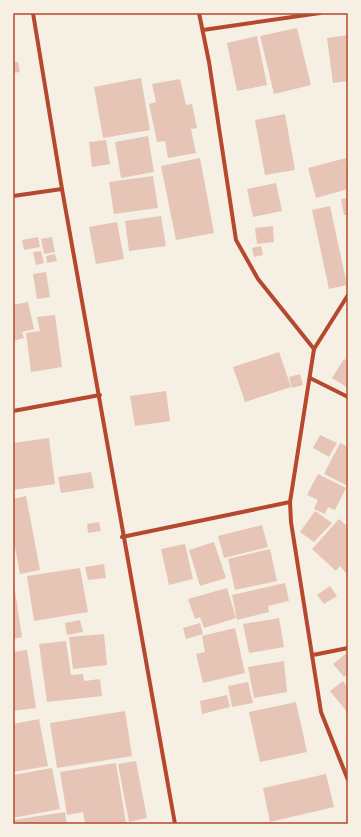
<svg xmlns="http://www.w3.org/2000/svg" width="361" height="837" viewBox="0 0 361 837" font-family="'PT Serif',serif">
<rect width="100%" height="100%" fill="#f6efe4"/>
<g fill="#e6c5b7">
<polygon points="297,28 311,85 274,94 260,36"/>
<polygon points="348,35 348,81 333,83 327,38"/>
<polygon points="257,36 267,85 237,91 227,43"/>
<polygon points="13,62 18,62 20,72 13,73"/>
<polygon points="141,78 150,130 103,138 94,87"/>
<polygon points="180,79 186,105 192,104 197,128 191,129 196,153 168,158 165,141 157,142 149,104 156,102 152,84"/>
<polygon points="285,114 295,170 265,175 255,120"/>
<polygon points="148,136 154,172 121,178 115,142"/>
<polygon points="106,140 110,164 92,167 89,142"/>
<polygon points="200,158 214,233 176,240 161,166"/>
<polygon points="346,158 348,189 316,198 308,168"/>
<polygon points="153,176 158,208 114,214 109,182"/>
<polygon points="276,183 282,211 253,217 247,189"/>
<polygon points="348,198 348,215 344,215 341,199"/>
<polygon points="330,206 347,285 329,289 312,210"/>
<polygon points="161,216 166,246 129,251 125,221"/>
<polygon points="117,222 124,259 96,264 89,227"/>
<polygon points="273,226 274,242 257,244 255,228"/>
<polygon points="38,237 40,247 24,250 22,240"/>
<polygon points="52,237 55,252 44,254 41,239"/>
<polygon points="261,246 263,255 254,257 252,248"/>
<polygon points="41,251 44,263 36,265 33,252"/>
<polygon points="55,254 57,261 47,263 46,256"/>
<polygon points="46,272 50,297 37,299 33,274"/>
<polygon points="28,302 34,329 22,332 24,338 13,341 13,305"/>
<polygon points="55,315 62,367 31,372 26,333 40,331 37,317"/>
<polygon points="279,352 291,387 245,402 233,367"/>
<polygon points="344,359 348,361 348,388 332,378"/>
<polygon points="300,374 303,385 292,388 289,377"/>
<polygon points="166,391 170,421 135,426 130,396"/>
<polygon points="320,435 337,443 329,457 313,448"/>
<polygon points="49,438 55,484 13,490 13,443"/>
<polygon points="340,443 348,447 348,486 324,474"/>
<polygon points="91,472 94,488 61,493 58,477"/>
<polygon points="318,474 346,488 335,510 328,507 325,514 314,509 318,500 307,495"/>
<polygon points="26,496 40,570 20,574 13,537 13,499"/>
<polygon points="315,511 332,523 314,542 300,532"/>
<polygon points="339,519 348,527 348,575 340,566 336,571 312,549"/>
<polygon points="99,522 101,531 88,533 87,524"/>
<polygon points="262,525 268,547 224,558 218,536"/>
<polygon points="214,542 226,578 200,586 189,550"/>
<polygon points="185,544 193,579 169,585 161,549"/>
<polygon points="270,549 277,581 235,590 228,559"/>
<polygon points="104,564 106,578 88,580 85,567"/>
<polygon points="80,568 88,612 34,621 27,576"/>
<polygon points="13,578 22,637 13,639"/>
<polygon points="285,583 289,601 268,606 269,612 237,620 232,595"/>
<polygon points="330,586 337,596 324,604 317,595"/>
<polygon points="227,588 236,618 204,628 200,617 195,619 188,599"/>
<polygon points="279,618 284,647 249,653 243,624"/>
<polygon points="80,620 83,632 67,635 65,623"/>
<polygon points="200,623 203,634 186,639 183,628"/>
<polygon points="235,628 245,673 203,683 196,654 205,652 202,636"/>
<polygon points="104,634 107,665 73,669 69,637"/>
<polygon points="66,641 71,675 83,674 84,681 100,679 102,696 47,702 39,644"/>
<polygon points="27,650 36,708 13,711 13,652"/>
<polygon points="348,652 348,674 344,677 333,664"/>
<polygon points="284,661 287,692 254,698 248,667"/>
<polygon points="343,681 348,688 348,713 330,691"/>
<polygon points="248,682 253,703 232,707 228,686"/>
<polygon points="227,695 230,707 202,714 200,701"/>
<polygon points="296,702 307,752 260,762 249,712"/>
<polygon points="125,711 132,756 57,768 50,723"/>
<polygon points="39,719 48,766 13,772 13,724"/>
<polygon points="136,761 147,818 129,822 118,764"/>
<polygon points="116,763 126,823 85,824 83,812 67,815 60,772"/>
<polygon points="52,768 60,809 13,818 13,775"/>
<polygon points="326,774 334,807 270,822 263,788"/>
<polygon points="65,812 67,824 13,824 13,820"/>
</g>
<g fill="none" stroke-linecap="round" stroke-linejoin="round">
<g stroke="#b5482f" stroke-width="4">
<polyline points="33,13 62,189 175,824"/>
<polyline points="199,13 209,62 236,240 258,279 314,349"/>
<polyline points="203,30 320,13"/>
<polyline points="13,196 62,189"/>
<polyline points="348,295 314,349 290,502 291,522 321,712 348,780"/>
<polyline points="310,378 348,397"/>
<polyline points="13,411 100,395"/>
<polyline points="122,537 290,502"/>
<polyline points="313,655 348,648"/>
</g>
</g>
<rect width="361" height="837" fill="none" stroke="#f6efe4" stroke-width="28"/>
<rect x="14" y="14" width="333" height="809" fill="none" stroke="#b5482f" stroke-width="1.5"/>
</svg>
